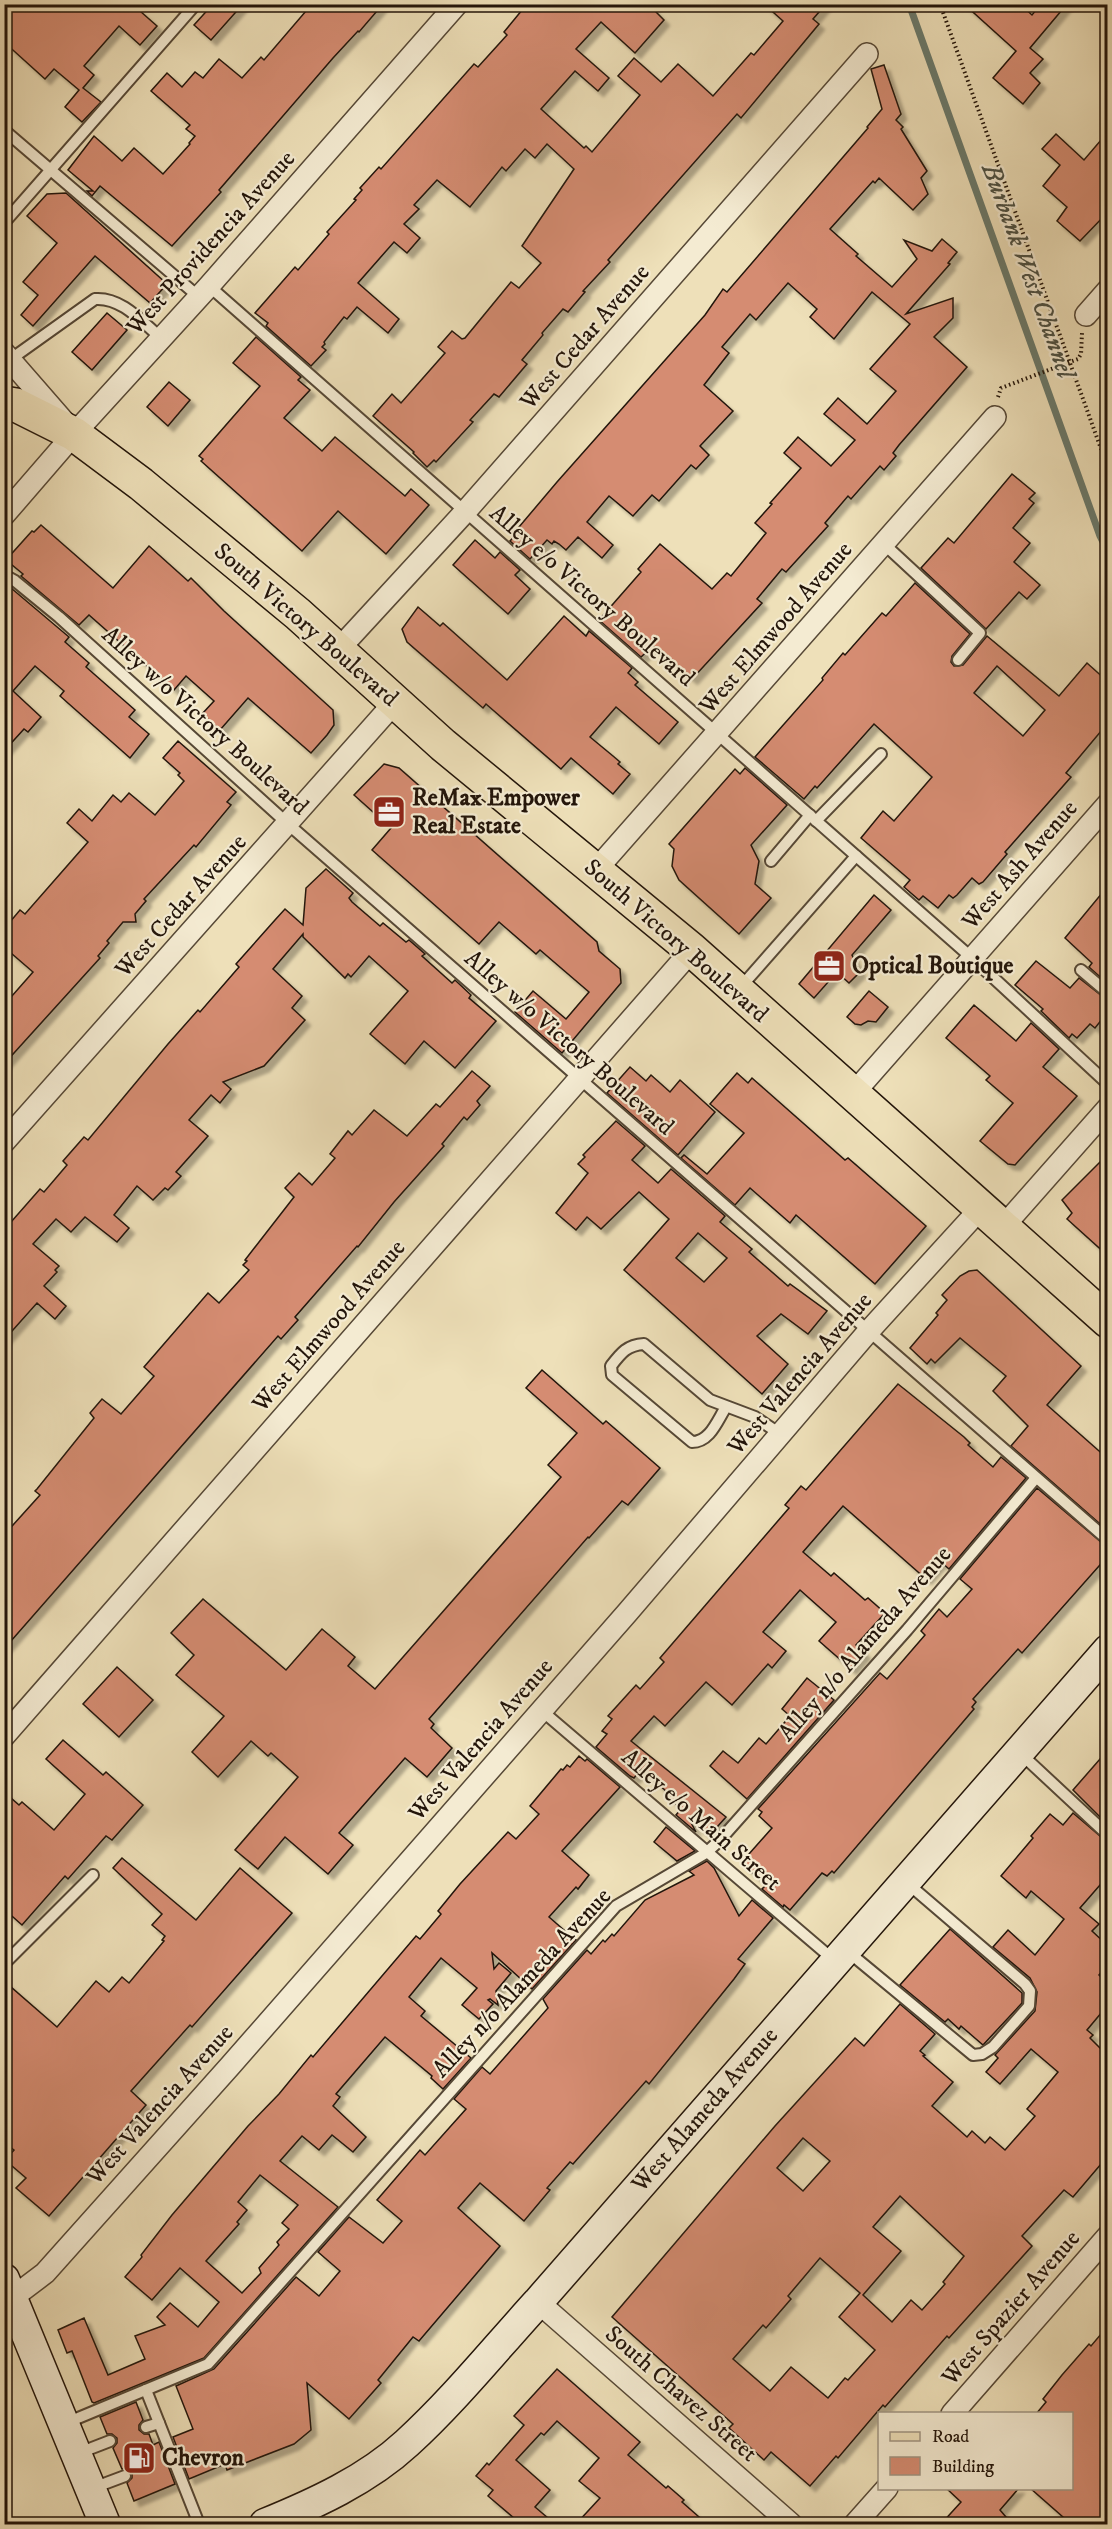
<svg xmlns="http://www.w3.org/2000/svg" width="1112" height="2529" viewBox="0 0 1112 2529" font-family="'IM FELL DW Pica',serif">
<defs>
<filter id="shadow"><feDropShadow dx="5.5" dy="5.5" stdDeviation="1.5" flood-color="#0004"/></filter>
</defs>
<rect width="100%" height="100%" fill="#eee0b9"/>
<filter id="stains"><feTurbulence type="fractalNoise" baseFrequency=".00333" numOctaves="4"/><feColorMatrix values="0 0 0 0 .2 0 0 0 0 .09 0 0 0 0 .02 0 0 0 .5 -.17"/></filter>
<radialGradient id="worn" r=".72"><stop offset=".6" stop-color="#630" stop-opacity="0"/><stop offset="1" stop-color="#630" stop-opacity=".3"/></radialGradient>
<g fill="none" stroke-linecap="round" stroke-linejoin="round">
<polyline stroke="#6a7a6c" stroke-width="7" points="909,4 1100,536 1108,552"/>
</g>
<g fill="#d58c72" stroke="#23150a" stroke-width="1.5" fill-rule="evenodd" filter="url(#shadow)">
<polygon points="10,4 132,4 157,26 140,45 119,26 84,66 94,75 83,88 101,102 82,122 65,107 79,90 54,69 45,79 4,42 4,11"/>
<polygon points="213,4 243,4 211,40 194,25"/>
<polygon points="312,4 383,4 359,32 358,31 333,58 219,190 221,192 172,246 100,186 92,196 87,191 93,191 68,170 94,136 122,161 134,148 163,174 190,144 189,143 195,136 186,129 190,125 151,91 167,73 182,87 195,72 203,78 219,59 242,78 261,57 264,60"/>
<polygon points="527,4 648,4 664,20 635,53 601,22 576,49 609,78 598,91 575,71 541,109 584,148 586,146 592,152 640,95 618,76 634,58 661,82 678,64 713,96 751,53 754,55 783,21 764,4 826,4 813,19 819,24 741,118 737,114 608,260 610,262 583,291 585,292 568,312 563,309 542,333 543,335 522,360 527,364 499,397 494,394 470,420 473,422 436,462 434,460 427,467 413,453 414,452 373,416 392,394 401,403 445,353 438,347 452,331 462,339 465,338 511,282 519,288 541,263 522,246 574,169 547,144 535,158 525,149 506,171 502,167 470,207 437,180 414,205 419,209 404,224 420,238 407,253 394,242 358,283 399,319 388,333 357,307 347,319 344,317 324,342 325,344 322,347 326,350 311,366 266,326 268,323 255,313 295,267 298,270 329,234 327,232 356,200 354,199 362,190 360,188 379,167 381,169 474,64 478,67 507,35 504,32"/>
<polygon points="964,4 1020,4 1032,15 1041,4 1067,4 1030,48 1043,59 1030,73 1040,83 1023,104 993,78 1016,51"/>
<polygon points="884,65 901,114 896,120 903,127 901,129 927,171 921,178 928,194 913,210 879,178 875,183 873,181 830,229 858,254 856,256 892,287 917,259 904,240 932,251 942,239 957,252 948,263 950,264 906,314 953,298 953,318 934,337 967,367 899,445 893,453 896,456 884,470 880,466 851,499 848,496 825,523 828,526 786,572 782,569 757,599 762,603 692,679 653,646 641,657 599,620 641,572 638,569 660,544 712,589 727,573 731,576 766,533 755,523 772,504 770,503 801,468 784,453 798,437 831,466 855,440 824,414 838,398 867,424 896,391 870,369 910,324 872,292 834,339 810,317 817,309 788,283 756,320 750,314 722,347 729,353 704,385 733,411 700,446 709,455 696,469 691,465 659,501 652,495 633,516 609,496 587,522 613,545 602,558 578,537 566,550 559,544 554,541 552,544 547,540 530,559 510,541 521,529 519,527 557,482 705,315 723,289 727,292 868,128 867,127 882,109 871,69"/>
<polygon points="1107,133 1107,213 1080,241 1057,221 1067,207 1043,186 1060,165 1042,149 1056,134 1084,160"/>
<polygon points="66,193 167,284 150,303 95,256 33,326 21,315 38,295 23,282 57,243 27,216 47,194"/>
<polygon points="107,313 127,330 92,370 72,352"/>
<polygon points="256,337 301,377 298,380 310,390 284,418 322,451 335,437 405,496 411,489 429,505 386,554 338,511 302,551 201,461 203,459 199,456 260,386 233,363"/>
<polygon points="169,382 190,400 168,426 147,407"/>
<polygon points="1012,474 1035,493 1029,499 1034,503 1013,528 1030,543 1014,562 1040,585 1027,599 1019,592 986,629 921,568 948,538 954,543"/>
<polygon points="41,525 113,588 149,546 188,581 191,578 224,611 333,710 334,725 327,735 311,753 248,698 220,730 202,714 214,701 186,676 174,690 89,615 79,625 21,576 23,574 6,560 32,531 34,532"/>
<polygon points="475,540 495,558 500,552 520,570 515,575 530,589 508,614 453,565"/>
<path d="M915 583 970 634 952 656 951 662 954 666 963 665 987 636 1059 696 1087 663 1107 681V724L1066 773 1071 777 1005 852 1007 854 983 882 979 884 972 878 957 895 953 898 949 895 938 908 923 896 919 900 904 887 910 880 861 838 883 811 894 821 932 777 874 724 817 788 815 786 804 799 755 757 823 680 822 678 843 653 845 655 882 613 886 616ZM997 666 1045 710 1023 736 974 693Z"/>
<polygon points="11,588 69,637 65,642 89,663 86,667 135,710 129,717 149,734 130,758 60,696 64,691 35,666 13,691 41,717 28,732 24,729 4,751 4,596"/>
<polygon points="418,607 440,626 443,623 507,680 564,616 586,636 589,631 632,668 628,673 638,682 635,685 678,722 659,744 616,707 590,737 613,756 620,762 618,764 630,774 613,794 571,758 561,769 486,704 483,708 407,642 402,629"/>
<polygon points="178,741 236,792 227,802 231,805 196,847 194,845 144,899 146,901 135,914 136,922 123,922 107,941 109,943 98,956 100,958 4,1064 4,1005 33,972 4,947 4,929 20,910 25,914 88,842 67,823 79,809 92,821 113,795 121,802 129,793 155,815 184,781 178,775 180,773 163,758"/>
<polygon points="384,764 399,768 597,942 599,951 620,969 621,983 562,1053 515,1012 533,991 566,1019 589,992 540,950 536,954 499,922 479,944 372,850 391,828 354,795"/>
<polygon points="745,768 787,805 751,845 759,861 755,884 771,898 739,934 679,880 672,866 674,849 669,844 735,769 740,774"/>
<polygon points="326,869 353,893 349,898 352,902 380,926 383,923 406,942 409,940 425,954 422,956 452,983 455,980 471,995 469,998 496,1021 455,1068 424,1041 405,1064 370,1034 408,991 369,956 351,977 348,974 345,978 303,937 303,934 273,969 302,996 292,1008 305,1020 264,1066 223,1082 231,1089 220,1103 211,1095 189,1120 208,1136 176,1172 181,1176 168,1190 165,1188 153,1200 137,1186 114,1215 129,1228 117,1242 85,1217 71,1232 56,1219 33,1244 59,1266 55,1270 57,1272 44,1286 66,1306 55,1319 37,1303 4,1340 4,1230 40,1189 44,1192 67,1165 63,1161 84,1137 88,1140 168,1044 198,1010 200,1012 239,967 236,964 275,920 285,909 303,925 306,888"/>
<polygon points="1107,887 1107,983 1089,967 1092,963 1065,938"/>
<polygon points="874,895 891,910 852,955 860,972 849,983 837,972 814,998 799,984"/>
<polygon points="1036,961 1070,988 1079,978 1107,1000 1107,1013 1095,1028 1090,1024 1077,1038 1072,1034 1069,1038 1041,1011 1043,1009 1015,985"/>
<polygon points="869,991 888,1007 876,1022 868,1021 861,1025 855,1024 847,1017"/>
<polygon points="974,1005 1016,1041 1031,1023 1059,1049 1043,1067 1077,1096 1015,1165 1008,1164 980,1141 1013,1103 986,1080 990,1076 946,1038"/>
<polygon points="630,1067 646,1081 651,1075 670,1092 680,1080 715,1112 678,1155 607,1093"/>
<polygon points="472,1071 490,1086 477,1101 480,1105 467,1120 464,1117 442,1144 444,1146 394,1202 358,1247 357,1246 295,1317 298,1320 281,1339 278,1336 4,1649 4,1535 40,1495 35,1491 37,1489 94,1418 90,1413 102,1399 121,1414 154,1376 144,1367 208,1293 219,1303 249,1270 243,1265 247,1261 245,1260 294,1197 285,1188 299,1173 312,1185 335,1158 330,1154 348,1131 352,1135 374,1110 407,1136 436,1104 440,1107"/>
<polygon points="737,1073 748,1083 752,1078 845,1160 848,1158 926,1226 875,1284 796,1215 790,1223 750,1188 735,1205 681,1158 684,1155 707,1174 744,1133 710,1104"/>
<path d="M616 1121 645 1146 632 1160 658 1183 671 1169 725 1216 720 1222 752 1249 749 1252 788 1286 790 1284 827 1311 808 1334 781 1314 757 1336 788 1364 762 1394 624 1270 669 1219 639 1192 601 1229 587 1217 576 1230 556 1213 588 1173 578 1164 585 1157 583 1155ZM698 1233 727 1258 704 1282 676 1258Z"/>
<polygon points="1107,1155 1107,1255 1067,1219 1072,1213 1062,1200"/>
<polygon points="977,1270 1081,1366 1047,1405 1107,1458 1107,1530 1011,1446 1028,1426 993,1391 1006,1376 960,1338 935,1363 931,1359 927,1364 910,1348 938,1315 936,1313 947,1300 942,1295 960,1276 969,1271"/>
<polygon points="542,1370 603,1424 606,1421 660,1468 628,1505 622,1501 589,1538 588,1537 429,1719 434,1724 431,1728 452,1748 427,1777 405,1758 339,1833 353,1845 328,1874 285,1837 258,1869 235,1850 298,1777 271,1753 268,1756 251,1741 218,1777 192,1752 224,1716 176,1675 194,1655 171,1633 203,1599 286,1670 322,1629 355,1657 348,1666 375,1689 561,1477 548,1465 577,1433 526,1388"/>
<polygon points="898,1384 964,1437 970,1443 968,1445 993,1467 1001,1457 1026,1478 949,1569 941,1562 926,1579 843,1506 803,1552 831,1576 834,1573 865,1600 868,1598 885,1613 856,1645 865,1653 851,1669 819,1641 836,1622 800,1590 763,1632 786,1651 772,1668 768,1664 732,1705 706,1682 665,1726 654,1716 631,1741 726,1817 709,1836 689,1819 696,1832 676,1815 681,1809 665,1794 667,1792 641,1769 634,1778 630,1776 596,1747 607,1734 602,1731 612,1719 608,1716 636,1685 640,1689 664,1662 660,1658 789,1508 785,1505 801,1486 806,1490"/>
<polygon points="1037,1488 1107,1547 1107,1557 1022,1653 1018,1649 973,1699 976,1702 972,1707 974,1709 834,1873 832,1871 827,1876 822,1873 790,1910 784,1905 783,1907 762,1889 766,1885 741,1863 772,1828 759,1816 762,1812 758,1809 880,1673 887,1679 925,1635 921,1631 939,1609 947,1617 972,1589 960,1579"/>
<polygon points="117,1667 153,1700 119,1737 83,1704"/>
<polygon points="807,1678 834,1700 747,1799 710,1766 723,1751 738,1763 759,1738 766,1744 790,1716 782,1709"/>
<polygon points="63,1740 103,1775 106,1772 143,1805 112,1840 106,1836 68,1879 65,1876 22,1925 4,1909 4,1792 19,1805 22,1802 54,1830 85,1794 46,1759"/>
<polygon points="1107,1751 1107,1824 1073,1790"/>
<path d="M579 1756 585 1761 587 1759 620 1787 562 1851 589 1875 578 1889 576 1887 549 1917 572 1937 569 1940 573 1938 576 1940 532 1989 492 1953 494 1969 499 1963 511 1973 496 1991 498 2005 490 1999 488 2000 493 2004 479 2019 462 2005 477 1988 441 1958 409 1997 425 2011 421 2016 471 2058 443 2089 431 2078 432 2076 385 2037 336 2094 340 2097 333 2106 366 2137 353 2152 332 2135 319 2150 302 2136 280 2161 338 2207 204 2358 94 2403 92 2402 72 2351 67 2353 58 2330 84 2318 108 2375 145 2359 135 2336 165 2325 157 2317 170 2303 198 2327 219 2302 180 2268 152 2300 125 2277 142 2257 141 2255 172 2215 248 2126 279 2094 311 2055 313 2057 416 1936 420 1939 441 1914 438 1911 460 1884 508 1832 516 1839 539 1814 530 1806 561 1769 563 1770 567 1765 570 1767ZM260 2175 298 2205 282 2223 289 2229 277 2242 279 2245 259 2268 261 2273 242 2293 206 2261 239 2224 237 2222 247 2210 238 2202Z"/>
<path d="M1073 1813 1107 1842V1877L1080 1908 1099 1924 1092 1931 1107 1945V1965L1099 1975 1107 1983V2006L1087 2030 1093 2035 1090 2038 1107 2055V2157L1073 2197 1064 2190 1022 2236 1032 2246 949 2338 947 2336 885 2407 883 2405 838 2458 836 2456 810 2486 771 2452 764 2460 729 2428 733 2424 612 2317 775 2126 855 2038 864 2046 900 2004 935 2034 920 2051 925 2055 923 2056 953 2082 932 2106 967 2137 972 2131 985 2143 990 2137 1005 2150 1035 2116 1027 2109 1058 2072 1031 2049 1000 2084 986 2072 998 2058 995 2055 1035 2011 1037 1992 1030 1978 993 1947 1008 1930 1035 1955 1064 1919 1031 1891 1026 1898 1001 1876 1033 1838 1031 1836 1050 1814 1063 1825ZM803 2138 830 2161 803 2191 777 2168ZM900 2196 964 2256 943 2282 945 2284 922 2310 911 2300 892 2322 863 2295 901 2251 873 2227ZM820 2258 860 2293 839 2317 875 2350 848 2380 845 2378 828 2398 791 2367 770 2391 733 2359 763 2325 766 2328 791 2299 788 2296Z"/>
<polygon points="666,1827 695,1851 677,1861 654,1842"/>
<polygon points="122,1858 196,1920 240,1868 292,1913 192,2027 190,2025 131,2091 146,2105 49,2216 16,2188 26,2178 5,2160 14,2150 4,2142 4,1981 57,2027 96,1981 109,1992 122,1977 129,1983 164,1941 162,1940 165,1936 152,1925 162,1914 113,1868"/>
<polygon points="707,1861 714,1868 739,1916 752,1900 773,1918 738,1959 745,1964 734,1979 649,2084 646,2081 573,2164 570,2162 547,2188 550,2190 524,2221 480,2183 458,2208 500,2246 419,2341 413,2337 378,2380 381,2383 349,2419 307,2383 311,2430 294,2444 227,2470 225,2464 189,2479 173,2437 193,2429 176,2386 214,2369 296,2277 319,2296 340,2271 318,2252 349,2217 383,2243 402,2221 377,2200 420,2150 425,2155 466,2109 454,2099 482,2067 490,2074 548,2008 543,1999 587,1950 591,1954 603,1940 605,1942 612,1934 614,1936 645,1900 694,1875 689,1871"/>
<polygon points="950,1929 1022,1993 1022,2003 983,2045 961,2026 959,2029 948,2019 945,2022 900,1985"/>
<polygon points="1107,2327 1107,2524 1071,2524 1030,2488 1071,2488 1071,2414 1036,2414 1046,2402 1043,2399 1062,2375 1089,2344 1091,2346"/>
<polygon points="557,2369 640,2442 628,2455 666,2488 668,2486 684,2500 682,2502 707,2524 576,2524 600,2498 579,2481 599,2458 557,2421 544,2435 541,2433 516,2460 550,2490 535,2507 555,2524 521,2524 488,2496 493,2490 476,2476 487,2463 489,2465 524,2425 514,2416"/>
<polygon points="136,2402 143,2420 139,2425 139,2430 144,2434 149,2434 153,2445 159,2442 175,2484 134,2501 127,2483 132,2478 132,2473 127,2469 122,2469 113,2448 117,2443 117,2438 112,2434 107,2434 100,2417"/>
<polygon points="946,2488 1019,2488 1000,2510 1012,2524 941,2524 961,2502"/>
</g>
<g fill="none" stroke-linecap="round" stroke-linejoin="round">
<g stroke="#564836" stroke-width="14">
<g id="service">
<polyline points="4,130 199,297"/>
<polyline points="4,223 196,4"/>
<polyline points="209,286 972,958 1108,1084"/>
<path d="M11 359 95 299C122 297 142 322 161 338"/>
<polyline points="884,544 980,633 958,660"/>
<polyline points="4,575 15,581 59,617 288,824 1108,1540"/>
<polyline points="816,821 881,754"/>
<polyline points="771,861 810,815"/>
<polyline points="1081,970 1108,993"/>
<polyline points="739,989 856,856"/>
<path d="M726 1407C717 1421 710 1442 692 1442L612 1375 611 1366C621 1353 627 1345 644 1344L710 1400 755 1417 780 1434"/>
<polyline points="541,1710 835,1961"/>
<polyline points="1020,1753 1108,1835"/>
<polyline points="846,1950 973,2055 982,2054 993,2047 1029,2006 1030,1991 1025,1984 906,1882"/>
<polyline points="4,1964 93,1875"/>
<polyline points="146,2390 199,2524"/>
<polyline points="66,2423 208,2364 616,1906 706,1853 720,1840 907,1630 1035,1479"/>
<polyline points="146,2427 159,2423"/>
<polyline points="79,2453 110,2441"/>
<polyline points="93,2488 125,2476"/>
</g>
</g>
<g stroke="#564836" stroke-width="24">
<g id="minor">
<polyline points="1086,315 1108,290"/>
<polyline points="4,353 65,423"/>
<polyline points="4,515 74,434 209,286 457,4"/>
<polyline points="338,650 465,512 867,54"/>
<polyline points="595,871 995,417"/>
<polyline points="852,1095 1108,804"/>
<polyline points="4,1142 395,702"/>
<polyline points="1002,1228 1108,1108"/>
<polyline points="4,1736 692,950"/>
<polyline points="12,2298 45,2273 230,2066 627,1613 867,1333 980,1209"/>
<polyline points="538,2302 791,2524"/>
<polyline points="952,2414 1108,2236"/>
<polyline points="855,2524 887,2488"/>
</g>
</g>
<g stroke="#23150a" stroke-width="33">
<g id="secondary">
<polyline points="4,2279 105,2524"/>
<path d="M265 2524C314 2504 367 2480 407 2443 454 2400 495 2349 538 2302L1108 1650"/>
</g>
</g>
<g stroke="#23150a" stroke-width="36">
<polyline id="primary" points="4,403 16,405 74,434 141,484 298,614 443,745 692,950 1108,1321"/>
</g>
<g stroke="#23150a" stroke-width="4" stroke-dasharray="1.5 3" stroke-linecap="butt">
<polyline points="940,4 1108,468"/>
<polyline points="998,397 1001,388 1078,359 1081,354 1082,333"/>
</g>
<use href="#service" stroke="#f4ebd2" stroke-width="10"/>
<use href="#minor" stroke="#f4ebd2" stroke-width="21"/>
<use href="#secondary" stroke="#f4ebd2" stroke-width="30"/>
<use href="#primary" stroke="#eee0b9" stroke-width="33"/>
</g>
<defs>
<g id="office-square" transform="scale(1.725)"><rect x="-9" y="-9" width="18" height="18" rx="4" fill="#8f2418" stroke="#f4ebd2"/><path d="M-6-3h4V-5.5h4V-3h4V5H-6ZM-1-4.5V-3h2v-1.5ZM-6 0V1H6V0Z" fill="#fff"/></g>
<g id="fuel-square" transform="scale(1.725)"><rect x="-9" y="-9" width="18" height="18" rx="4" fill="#8f2418" stroke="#f4ebd2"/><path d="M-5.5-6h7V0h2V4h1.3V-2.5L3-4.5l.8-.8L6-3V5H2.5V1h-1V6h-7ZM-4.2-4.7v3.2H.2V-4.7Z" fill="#fff"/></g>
</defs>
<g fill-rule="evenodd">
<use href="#office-square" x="389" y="812"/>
<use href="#office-square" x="829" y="966"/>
<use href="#fuel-square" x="139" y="2458"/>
</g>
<g text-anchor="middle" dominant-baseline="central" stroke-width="4.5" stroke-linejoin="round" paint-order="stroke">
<g font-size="24" fill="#23150a" stroke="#f4ebd2">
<text transform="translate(211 243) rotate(-48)">West Providencia Avenue</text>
<text transform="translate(585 337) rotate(-49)">West Cedar Avenue</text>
<text transform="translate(592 596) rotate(41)">Alley e/o Victory Boulevard</text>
<text transform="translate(306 625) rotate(41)">South Victory Boulevard</text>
<text transform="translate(776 628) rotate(-49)">West Elmwood Avenue</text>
<text transform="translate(205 721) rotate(42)">Alley w/o Victory Boulevard</text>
<text transform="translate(1020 865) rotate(-49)">West Ash Avenue</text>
<text transform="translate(181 906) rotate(-48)">West Cedar Avenue</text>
<text transform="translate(676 941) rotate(41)">South Victory Boulevard</text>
<text transform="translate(569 1043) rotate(41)">Alley w/o Victory Boulevard</text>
<text transform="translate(329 1326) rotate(-49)">West Elmwood Avenue</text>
<text transform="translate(800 1374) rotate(-49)">West Valencia Avenue</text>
<text transform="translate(865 1644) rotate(-49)">Alley n/o Alameda Avenue</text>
<text transform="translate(481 1740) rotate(-49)">West Valencia Avenue</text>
<text transform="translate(701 1820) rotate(41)">Alley e/o Main Street</text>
<text transform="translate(522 1983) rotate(-47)">Alley n/o Alameda Avenue</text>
<text transform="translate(160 2105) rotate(-48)">West Valencia Avenue</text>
<text transform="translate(705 2110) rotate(-49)">West Alameda Avenue</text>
<text transform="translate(1011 2308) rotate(-49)">West Spazier Avenue</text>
<text transform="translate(681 2394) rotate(41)">South Chavez Street</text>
</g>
<g font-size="24" font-weight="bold" fill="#23150a" stroke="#f4ebd2" text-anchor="start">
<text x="412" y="798">ReMax Empower<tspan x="412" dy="28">Real Estate</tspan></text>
<text x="852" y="966">Optical Boutique</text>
<text x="162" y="2458">Chevron</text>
</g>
<g font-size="26" font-style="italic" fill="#4c5043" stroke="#f4ebd2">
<text transform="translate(1028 271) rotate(70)">Burbank West Channel</text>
</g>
</g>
<rect width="1112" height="2529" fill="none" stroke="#eee0b9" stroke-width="24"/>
<rect x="6" y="6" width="1100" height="2517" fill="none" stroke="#23150a" stroke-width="3"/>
<rect x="12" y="12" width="1088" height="2505" fill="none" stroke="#23150a" stroke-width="1.5"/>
<rect x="878" y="2412" width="195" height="78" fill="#f4ebd2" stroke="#a09582" stroke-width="1.5"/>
<rect x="890" y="2432" width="30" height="9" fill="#eee0b9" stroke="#a09582" stroke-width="1.5"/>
<text x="932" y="2442" font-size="18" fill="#23150a">Road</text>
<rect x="890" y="2457" width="30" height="18" fill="#d58c72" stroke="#a09582" stroke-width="1.5"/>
<text x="932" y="2472" font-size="18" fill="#23150a">Building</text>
<rect width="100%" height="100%" filter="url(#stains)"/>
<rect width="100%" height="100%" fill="url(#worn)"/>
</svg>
